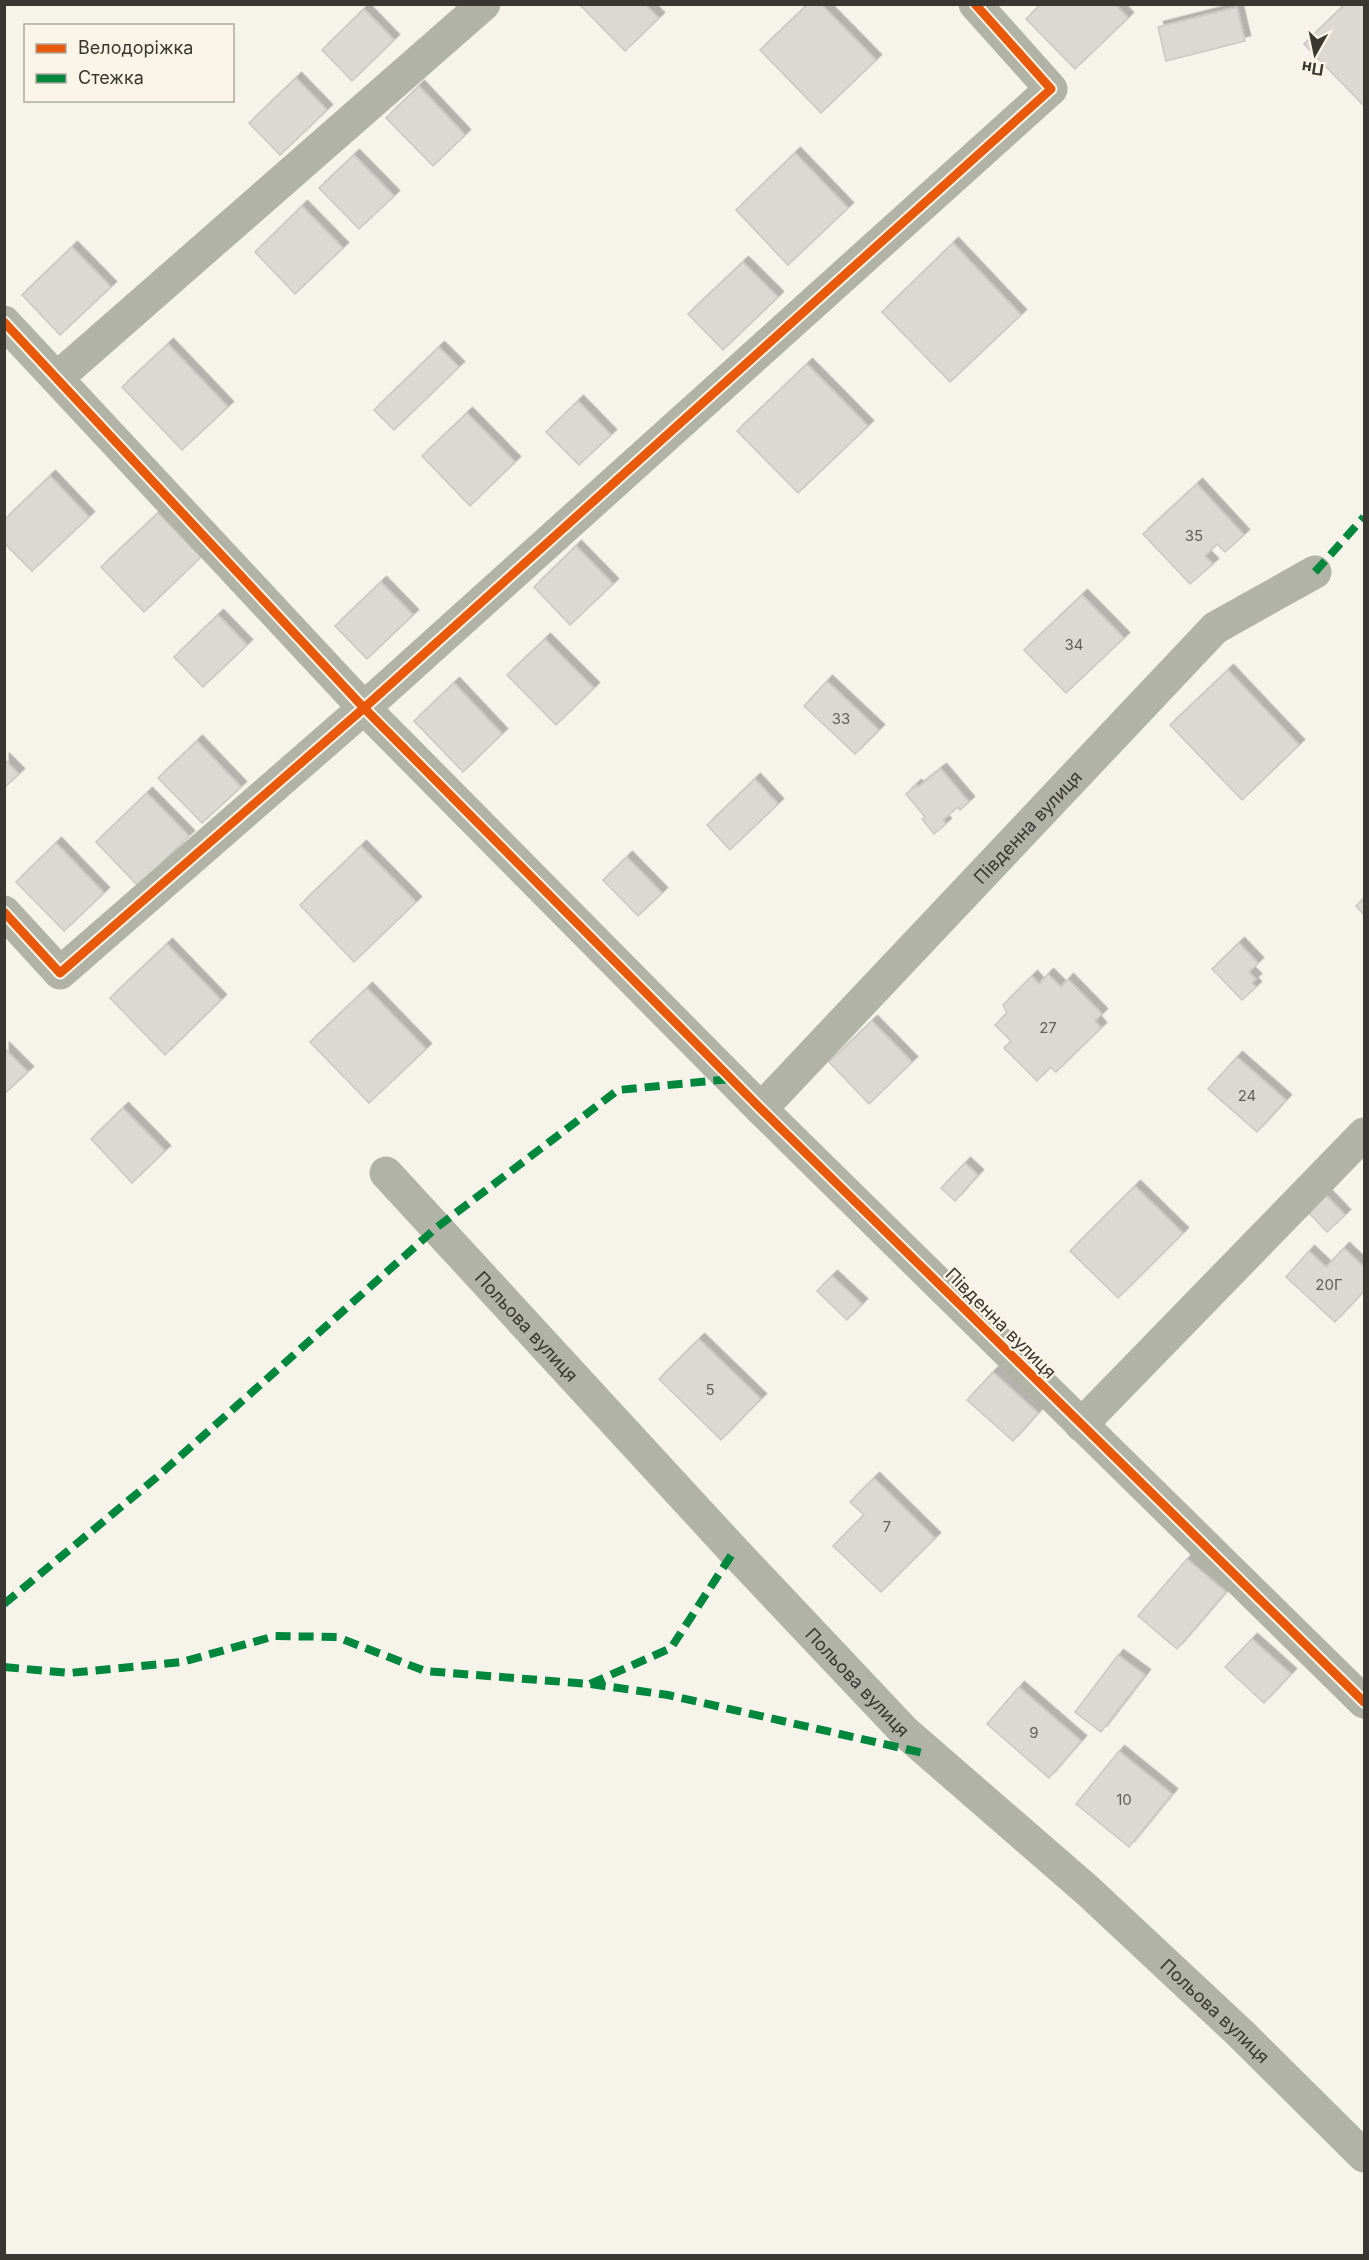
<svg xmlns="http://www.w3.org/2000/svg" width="1369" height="2260" viewBox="0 0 1369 2260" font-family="Inter,sans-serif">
<defs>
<filter id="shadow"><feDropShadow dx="5.5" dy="-5.5" stdDeviation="0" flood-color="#0004"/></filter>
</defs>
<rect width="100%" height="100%" fill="#f6f3ea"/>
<g fill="#dbd9d2" stroke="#cbc8c2" stroke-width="1.5" filter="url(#shadow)">
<polygon points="579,4 645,4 659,18 625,51"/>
<polygon points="808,4 821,4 876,60 821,113 760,50"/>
<polygon points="1041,4 1115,4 1128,18 1075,69 1026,19"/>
<polygon points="1345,4 1364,4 1364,106 1304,44"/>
<polygon points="1237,7 1245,41 1166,61 1158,27"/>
<polygon points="364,9 394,40 352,81 322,50"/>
<polygon points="296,78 327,110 280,155 249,123"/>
<polygon points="419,86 465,135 433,166 386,118"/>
<polygon points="795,153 848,208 788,265 736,210"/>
<polygon points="354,155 394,196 359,229 319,188"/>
<polygon points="302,206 343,248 295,294 255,252"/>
<polygon points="953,243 1021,315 950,382 882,312"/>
<polygon points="72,247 111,287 60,335 22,295"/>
<polygon points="743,262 778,297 723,350 688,314"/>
<polygon points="168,344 228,407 182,450 122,387"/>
<polygon points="439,347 459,367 394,430 374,410"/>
<polygon points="807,364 868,426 798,493 737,431"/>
<polygon points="578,401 611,435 579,465 546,432"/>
<polygon points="467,413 515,462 470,506 422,456"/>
<polygon points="50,476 89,517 32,571 4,543 4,520"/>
<polygon points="1197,484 1244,535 1225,552 1217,544 1205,556 1213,564 1190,584 1143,534"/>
<polygon points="158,513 201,557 144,612 101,567"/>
<polygon points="576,546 613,584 570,625 534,587"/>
<polygon points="381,582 413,615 367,659 335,626"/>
<polygon points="1082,595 1124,638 1066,693 1024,650"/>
<polygon points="218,615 247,645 203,687 174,657"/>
<polygon points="545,639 594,688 556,725 507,675"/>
<polygon points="1228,670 1299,745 1242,800 1170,725"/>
<polygon points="827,681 879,730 855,754 804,706"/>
<polygon points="454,683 502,734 463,772 414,721"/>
<polygon points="197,741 241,787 202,823 158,778"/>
<polygon points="4,759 19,774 4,788"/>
<polygon points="941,769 969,802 960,810 958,807 943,820 946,824 934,834 922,819 925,817 906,794 916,785 918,787"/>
<polygon points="755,779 778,804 730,850 707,825"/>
<polygon points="147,793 189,836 138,886 96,842"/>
<polygon points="56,843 104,893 64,931 16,882"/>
<polygon points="361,846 416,902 354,962 300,905"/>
<polygon points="627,857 662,893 638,916 603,880"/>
<polygon points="1364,898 1364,915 1356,906"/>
<polygon points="1239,943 1258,963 1249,972 1256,979 1252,983 1256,987 1242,1000 1212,969"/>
<polygon points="167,944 221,1000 165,1055 110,998"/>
<polygon points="1048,974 1061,987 1068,979 1102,1014 1095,1021 1101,1028 1056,1072 1050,1067 1037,1081 1004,1048 1011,1041 995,1025 1007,1013 1003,1005 1032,976 1039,984"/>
<polygon points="367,988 426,1049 369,1103 310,1042"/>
<polygon points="872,1021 912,1062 869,1104 829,1062"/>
<polygon points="4,1048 28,1072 4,1094"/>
<polygon points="1237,1057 1286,1100 1257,1132 1208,1089"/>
<polygon points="123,1108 165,1151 132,1183 91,1139"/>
<polygon points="965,1163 978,1175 955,1201 941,1188"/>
<polygon points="1135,1186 1183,1233 1118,1298 1070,1251"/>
<polygon points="1326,1195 1345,1215 1327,1232 1308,1212"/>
<polygon points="1344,1248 1364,1267 1364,1291 1335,1322 1286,1277 1309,1251 1326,1267"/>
<polygon points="832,1276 862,1304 847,1320 817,1291"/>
<polygon points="699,1339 761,1399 721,1440 659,1379"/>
<polygon points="993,1372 1038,1413 1013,1441 967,1400"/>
<polygon points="874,1478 935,1538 881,1592 833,1546 864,1515 850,1502"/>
<polygon points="1187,1559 1226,1592 1177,1649 1138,1616"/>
<polygon points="1252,1639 1291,1674 1264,1703 1225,1667"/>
<polygon points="1118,1655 1145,1675 1101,1732 1075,1712"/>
<polygon points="1019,1687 1081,1741 1049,1778 987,1724"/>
<polygon points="1119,1751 1172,1794 1129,1847 1076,1804"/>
</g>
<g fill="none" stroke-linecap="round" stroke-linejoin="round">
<g stroke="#b0b3a6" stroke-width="33">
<polyline points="4,322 364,708 761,1109 1364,1702"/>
<polyline points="57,378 484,4"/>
<polyline points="4,912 60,973 364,708 1051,89 975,4"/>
<path id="s1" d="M761 1109 1215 628 1315 572"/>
<path id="s2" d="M386 1173 734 1551 905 1732 1087 1890 1239 2032 1364 2156"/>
<polyline points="1081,1425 1364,1134"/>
</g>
<g stroke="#00873e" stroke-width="8" stroke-dasharray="15 8" stroke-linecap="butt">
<polyline points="1315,572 1364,517"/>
<polyline points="4,1604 157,1477 436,1228 618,1090 730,1079"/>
<polyline points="4,1667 69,1673 182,1662 275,1636 337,1637 425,1671 590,1684 668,1695 928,1754"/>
<polyline points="590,1684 671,1648 734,1551"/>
</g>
<g stroke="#faf5e6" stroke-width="13">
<g id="cycleway">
<polyline points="4,322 364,708 761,1109 1364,1702"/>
<polyline points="4,912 60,973 364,708 1051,89 975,4"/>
</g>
</g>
<use href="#cycleway" stroke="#e8590c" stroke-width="9"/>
</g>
<g text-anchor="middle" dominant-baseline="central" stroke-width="4.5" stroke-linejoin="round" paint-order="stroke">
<g font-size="15" fill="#626059">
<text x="1194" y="535">35</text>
<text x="1074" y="644">34</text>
<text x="841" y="718">33</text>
<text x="1048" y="1027">27</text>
<text x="1247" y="1095">24</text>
<text x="1329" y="1284">20Г</text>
<text x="710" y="1389">5</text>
<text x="887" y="1526">7</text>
<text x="1034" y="1732">9</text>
<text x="1124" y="1799">10</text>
</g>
<g font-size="18" fill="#393731" stroke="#faf5e6">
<text stroke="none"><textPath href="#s1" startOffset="388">Південна вулиця</textPath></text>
<text transform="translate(1001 1323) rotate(45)">Південна вулиця</text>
<text stroke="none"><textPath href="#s2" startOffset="208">Польова вулиця</textPath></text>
<text stroke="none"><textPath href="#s2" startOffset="694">Польова вулиця</textPath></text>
<text stroke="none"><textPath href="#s2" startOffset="1180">Польова вулиця</textPath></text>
</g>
</g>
<rect width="1369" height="2260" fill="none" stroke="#393731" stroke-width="12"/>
<rect x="24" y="24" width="210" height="78" fill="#faf5e6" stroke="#ada99e" stroke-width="1.5"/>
<rect x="36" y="44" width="30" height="9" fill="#e8590c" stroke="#ada99e" stroke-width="1.5"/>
<text x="78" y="54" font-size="18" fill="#393731">Велодоріжка</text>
<rect x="36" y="74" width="30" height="9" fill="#00873e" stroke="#ada99e" stroke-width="1.5"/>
<text x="78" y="84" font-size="18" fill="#393731">Стежка</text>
<g transform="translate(1315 54) rotate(189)" stroke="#faf5e6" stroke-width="4.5" paint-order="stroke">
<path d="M0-4.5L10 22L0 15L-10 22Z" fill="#393731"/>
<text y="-9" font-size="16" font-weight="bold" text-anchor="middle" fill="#393731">Пн</text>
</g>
</svg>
